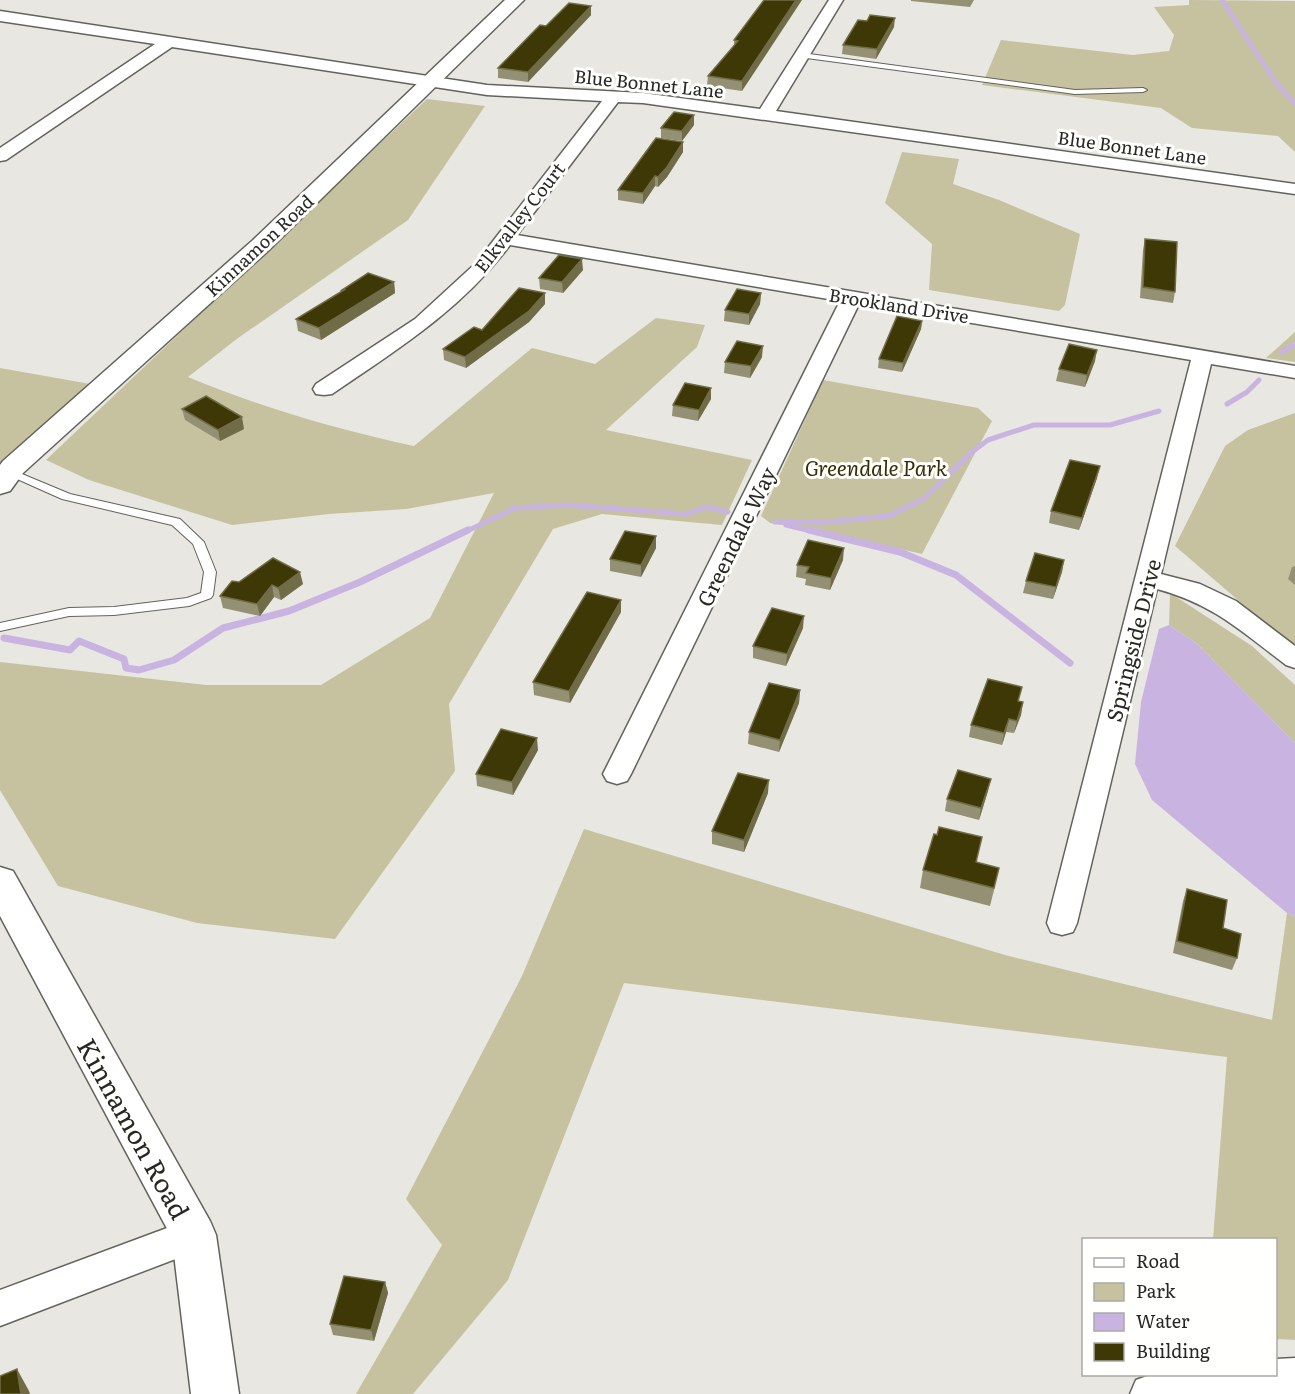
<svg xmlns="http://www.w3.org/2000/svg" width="1295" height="1394" viewBox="0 0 1295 1394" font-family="Literata,serif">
<rect width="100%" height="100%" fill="#e8e7e1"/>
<g fill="#c6c29f">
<polygon points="1189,0 1295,1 1295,152 1278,136 1192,128 1161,108 982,85 1001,40 1133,55 1169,51 1174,35 1154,7 1189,5"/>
<path d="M427 99 485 106 408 220 238 338 188 377C263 408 335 429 414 446L532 348 595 364 656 318 705 325 697 347 606 430 752 460 722 525 602 514 553 529 449 704 455 771 335 939 197 923 58 886 0 790V662L206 685H321L430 618 494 493 406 509 329 514 232 525 89 480 46 460Z"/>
<polygon points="902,152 959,159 953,184 999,200 1080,234 1065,305 1059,311 929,290 932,244 885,203"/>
<polygon points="1295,332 1295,362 1266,358"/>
<polygon points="0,368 96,385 0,467"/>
<polygon points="823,380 978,408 992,421 922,554 826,532 770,523 761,516"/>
<polygon points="1295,413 1295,649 1175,546 1225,446 1248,430"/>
<polygon points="1170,593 1252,646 1295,685 1295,743 1196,643 1169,625"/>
<polygon points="584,829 1005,955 1272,1020 1287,913 1295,917 1295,1340 1276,1339 1276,1240 1213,1239 1227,1057 624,983 508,1280 413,1394 356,1394 442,1245 406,1199 522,976"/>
</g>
<polygon fill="#c9b4e1" points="1169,625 1196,643 1295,743 1295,917 1287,913 1152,800 1135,764 1141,702 1159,629"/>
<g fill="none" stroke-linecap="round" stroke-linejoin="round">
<polyline stroke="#c9b4e1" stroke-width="4.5" points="1222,0 1274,80 1295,104"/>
<g stroke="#c9b4e1" stroke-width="5">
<polyline points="1282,352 1295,344"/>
<polyline points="1227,404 1247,392 1259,380"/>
<polyline points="775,522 827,522 888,516 924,499 972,452 988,440 1034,425 1110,425 1159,411"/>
<polyline points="786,525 815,532"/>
<polyline points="465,532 515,508 567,505 686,514 707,507 728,512"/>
</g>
<g stroke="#c9b4e1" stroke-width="7">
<polyline points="809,530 900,552 956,575 1070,663"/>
<polyline points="4,638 70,650 79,641 124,659 126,668 139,670 174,660 223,628 289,611 360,582 468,530"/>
</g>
<g stroke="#63635e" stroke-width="2">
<g id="service">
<polygon points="802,53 1075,90 1143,88 1147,90 1143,92 1075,94 799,57 798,55"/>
<polygon points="10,469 70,494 180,519 204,542 216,572 213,595 211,598 189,606 114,615 69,616 0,631 0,623 69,608 114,607 187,598 201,593 204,572 193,544 172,525 62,499 6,474 4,472 6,470"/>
</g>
</g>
<g stroke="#63635e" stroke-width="3">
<g id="minor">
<path d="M829 0H843L776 111 1295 184V194L643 103 618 102 517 235 1295 366V378L1211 364 1161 574 1200 584 1236 601 1295 646V668L1286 665C1241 631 1213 604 1157 589L1077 923 1073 932 1062 935 1051 932 1047 923 1191 360 859 304 631 774 627 781 617 784 607 781 603 774 840 301 510 245C461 310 398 349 332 394L324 395 316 394 313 389 316 384 415 319 476 263 602 101 487 95 172 47 6 160 0 161V148L155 44 0 21V11L487 85 643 93 760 109Z"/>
<polygon points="194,1218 207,1223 212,1235 207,1247 0,1326 0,1290"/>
<polygon points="1295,1358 1295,1394 1130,1394 1136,1380 1150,1375 1276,1374 1276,1359"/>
</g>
</g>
<g stroke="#63635e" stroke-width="3">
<g id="secondary">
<polygon points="505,0 524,0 269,250 23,473 10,491 0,494 0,465 3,461 253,240"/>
<polygon points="0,867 13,871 210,1221 216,1235 239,1394 191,1394 172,1238 0,916"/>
</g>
</g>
<use href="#service" fill="#fff" fill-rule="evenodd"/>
<use href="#minor" fill="#fff" fill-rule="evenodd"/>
<use href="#secondary" fill="#fff" fill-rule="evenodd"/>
</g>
<g fill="#939074">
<polygon points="764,0 742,91 707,86 708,76 734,46 734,40"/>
<polygon points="911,0 974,0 970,7 911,1"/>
<polygon points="591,6 591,15 528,82 498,78 498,68 546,26"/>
<polygon points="894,27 876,59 842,54 843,45"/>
<polygon points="694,115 694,125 682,141 661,138 661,128"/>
<polygon points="683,152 667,177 658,187 655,186 643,204 618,200 618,190"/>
<polygon points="1145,239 1175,292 1173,303 1140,298 1143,250"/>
<polygon points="583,270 563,293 540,289 539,278"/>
<polygon points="394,282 395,293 321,340 298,331 296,319 342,292 342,290"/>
<polygon points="761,293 760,304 749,325 724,321 725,310"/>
<polygon points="545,304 529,322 466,368 444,360 443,349 482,330"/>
<polygon points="922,321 921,329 902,372 878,368 879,359"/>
<polygon points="762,357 750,378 724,373 725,362"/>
<polygon points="1095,361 1085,387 1056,381 1059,369"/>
<polygon points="711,388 711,399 698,421 672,416 673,405"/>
<polygon points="182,409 244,429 220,441 185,420"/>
<polygon points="1097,478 1079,530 1049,523 1051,511"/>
<polygon points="656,548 641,577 610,571 610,559"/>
<polygon points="843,560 830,590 805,585 806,579 796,577 797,565"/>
<polygon points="1064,560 1062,572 1053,599 1023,593 1026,581"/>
<polygon points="1295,566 1295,585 1288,579 1292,567"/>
<polygon points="239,582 303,584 281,600 274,597 260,616 223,608 220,596"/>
<polygon points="621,612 570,703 534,695 533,682"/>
<polygon points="803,628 786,666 753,658 753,646"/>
<polygon points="800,690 799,703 779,752 748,744 749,732"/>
<polygon points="1019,701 1023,702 1021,715 1014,733 1006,732 1002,745 969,737 971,725"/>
<polygon points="538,750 513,795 477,786 476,774"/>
<polygon points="988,791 979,820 945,811 947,799"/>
<polygon points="768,793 744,852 712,844 712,831"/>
<polygon points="977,862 995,886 990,906 920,888 923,870"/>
<polygon points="1187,889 1237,958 1232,970 1173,953 1183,901"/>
<polygon points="385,1282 388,1293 374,1341 333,1335 330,1324"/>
</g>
<g fill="#716c48">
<polygon points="796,0 802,0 742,91 742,81"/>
<polygon points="591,6 591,15 528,82 528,72"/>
<polygon points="895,18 894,27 876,59 877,49"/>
<polygon points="694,115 694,125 682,141 682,131"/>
<polygon points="683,142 683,152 667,177 658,187 658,177"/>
<polygon points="655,176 655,186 643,204 643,193"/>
<polygon points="582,259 583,270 563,293 562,282"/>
<polygon points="394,282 395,293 321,340 319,328"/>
<polygon points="545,293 545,304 529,322 466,368 465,357"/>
<polygon points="761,293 760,304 749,325 749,314"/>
<polygon points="922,321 921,329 902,372 903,363"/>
<polygon points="763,346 762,357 750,378 751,366"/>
<polygon points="1097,350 1095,361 1085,387 1087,375"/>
<polygon points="711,388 711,399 698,421 699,410"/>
<polygon points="242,417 244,429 220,441 218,430"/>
<polygon points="1100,466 1097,478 1079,530 1082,518"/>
<polygon points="656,536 656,548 641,577 641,565"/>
<polygon points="844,548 843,560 830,590 831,578"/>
<polygon points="1064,560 1062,572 1053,599 1056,587"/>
<polygon points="300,572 303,584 281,600 278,588"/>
<polygon points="272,585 274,597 260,616 257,604"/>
<polygon points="621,600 621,612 570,703 569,691"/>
<polygon points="804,616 803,628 786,666 787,654"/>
<polygon points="800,690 799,703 779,752 780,740"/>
<polygon points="1023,702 1021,715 1014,733 1017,721"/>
<polygon points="1009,719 1006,732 1002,745 1004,733"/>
<polygon points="537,738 538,750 513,795 512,782"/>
<polygon points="991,779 988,791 979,820 981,808"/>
<polygon points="769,780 768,793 744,852 744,840"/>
<polygon points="385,1282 388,1293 374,1341 371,1330"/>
<polygon points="17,1369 29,1391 30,1394 21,1394"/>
</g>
<g fill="#3e3806" stroke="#716c48" stroke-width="1.5">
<polygon points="764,0 796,0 742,81 708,76 738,41 734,40"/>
<polygon points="569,3 591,6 528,72 498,68 540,25 546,26"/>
<polygon points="870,15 895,18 877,49 843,45 858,20 867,21"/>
<polygon points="674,112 694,115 682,131 661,128"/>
<polygon points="656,138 683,142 667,167 658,177 655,176 643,193 618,190"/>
<polygon points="1145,239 1177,242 1175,292 1143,287"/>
<polygon points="559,255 582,259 562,282 539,278"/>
<polygon points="368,273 394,282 319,328 296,319 344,290 342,290"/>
<polygon points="519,288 545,293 529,311 465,357 443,349 474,327 482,330"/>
<polygon points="737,289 761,293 749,314 725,310"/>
<polygon points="897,316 922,321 903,363 879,359"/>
<polygon points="737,341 763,346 751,366 725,362"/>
<polygon points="1069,344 1097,350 1087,375 1059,369"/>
<polygon points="685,383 711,388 699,410 673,405"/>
<polygon points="206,396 242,417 218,430 182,409"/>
<polygon points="1070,460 1100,466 1082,518 1051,511"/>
<polygon points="625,531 656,536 641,565 610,559"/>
<polygon points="808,540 844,548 831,578 806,573 809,567 797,565"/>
<polygon points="1035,553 1064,560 1056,587 1026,581"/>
<polygon points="273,558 300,572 278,588 272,585 257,604 220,596 232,581 239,582"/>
<polygon points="587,592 621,600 569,691 533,682"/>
<polygon points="772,608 804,616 787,654 753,646"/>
<polygon points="988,679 1022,687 1018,701 1023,702 1017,721 1009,719 1004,733 971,725"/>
<polygon points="769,683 800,690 780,740 749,732"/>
<polygon points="501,729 537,738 512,782 476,774"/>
<polygon points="958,770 991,779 981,808 947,799"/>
<polygon points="738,773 769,780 744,840 712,831"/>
<polygon points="939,827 982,837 976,862 999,868 994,888 923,870 934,834 937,835"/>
<polygon points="1187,889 1227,900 1223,928 1241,934 1237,958 1177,941"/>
<polygon points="344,1276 385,1282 371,1330 330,1324"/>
<polygon points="17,1369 21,1394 0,1394 0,1376"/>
</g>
<g text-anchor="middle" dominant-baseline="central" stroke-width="6" stroke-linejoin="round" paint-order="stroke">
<g font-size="18" fill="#272725" stroke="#fffffe">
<text transform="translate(649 83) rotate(6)">Blue Bonnet Lane</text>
<text transform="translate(1132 147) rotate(8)">Blue Bonnet Lane</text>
<text transform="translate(519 217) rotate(-52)">Elkvalley Court</text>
<text transform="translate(259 245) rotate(-43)">Kinnamon Road</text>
<text transform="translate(899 305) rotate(9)">Brookland Drive</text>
</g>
<g font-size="21" font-style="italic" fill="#332e05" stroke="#fffffe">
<text x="876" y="466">Greendale Park</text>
</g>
<g font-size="21" fill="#272725" stroke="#fffffe">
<text transform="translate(735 536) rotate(-64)">Greendale Way</text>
<text transform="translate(1132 640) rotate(-76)">Springside Drive</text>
</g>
<g font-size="26" fill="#272725" stroke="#fffffe">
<text transform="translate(135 1128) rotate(61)">Kinnamon Road</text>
</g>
</g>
<rect x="1082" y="1238" width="195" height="138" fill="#fffffe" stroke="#a9a9a7" stroke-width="1.5"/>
<rect x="1094" y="1258" width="30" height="9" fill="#ffffff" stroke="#a9a9a7" stroke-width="1.5"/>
<text x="1136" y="1268" font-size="18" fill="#272725">Road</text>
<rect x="1094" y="1283" width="30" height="18" fill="#c6c29f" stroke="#a9a9a7" stroke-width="1.5"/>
<text x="1136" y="1298" font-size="18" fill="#272725">Park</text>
<rect x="1094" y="1313" width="30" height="18" fill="#c9b4e1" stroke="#a9a9a7" stroke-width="1.5"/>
<text x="1136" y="1328" font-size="18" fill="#272725">Water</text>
<rect x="1094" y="1343" width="30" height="18" fill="#3e3806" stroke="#a9a9a7" stroke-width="1.5"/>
<text x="1136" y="1358" font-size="18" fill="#272725">Building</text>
</svg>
